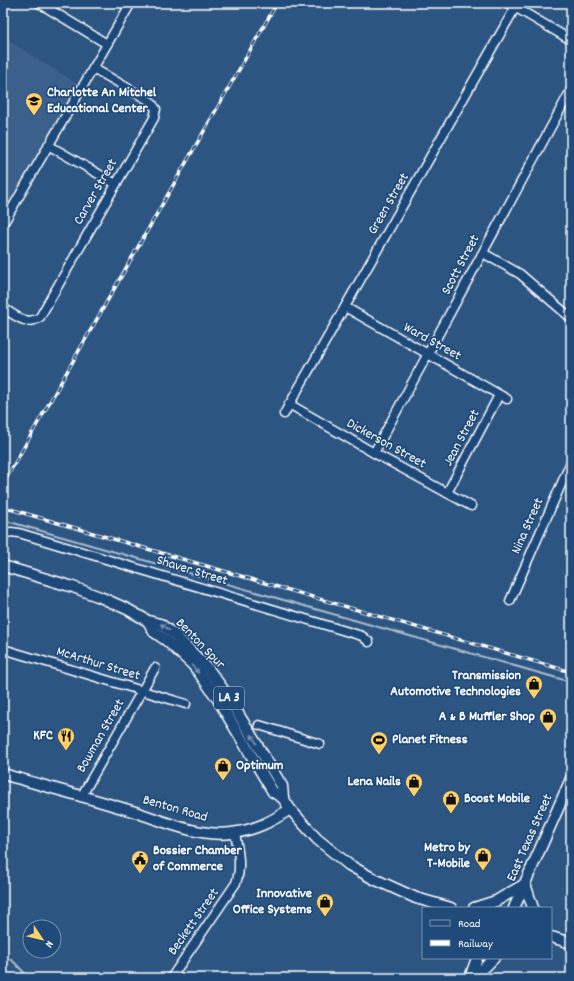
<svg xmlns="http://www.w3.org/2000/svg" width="574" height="981" viewBox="0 0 574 981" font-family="Dekko,sans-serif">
<rect width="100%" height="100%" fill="#2c5582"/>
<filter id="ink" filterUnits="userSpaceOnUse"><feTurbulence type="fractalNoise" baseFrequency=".025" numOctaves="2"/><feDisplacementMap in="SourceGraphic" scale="8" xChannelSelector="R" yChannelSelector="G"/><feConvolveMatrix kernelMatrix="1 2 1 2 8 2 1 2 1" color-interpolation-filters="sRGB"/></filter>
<g filter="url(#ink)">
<polygon fill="#3b618b" points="3,37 82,87 3,224"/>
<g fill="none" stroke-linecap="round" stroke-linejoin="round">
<g stroke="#acbcce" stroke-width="2">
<polyline points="3,520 571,682"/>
<polyline points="10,959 15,963 29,978"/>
</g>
<g stroke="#fff" stroke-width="11">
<g id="minor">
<polyline points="39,3 107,44"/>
<polyline points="508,3 571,40"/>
<polyline points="48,145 116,184"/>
<polyline points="3,224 131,3"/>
<polyline points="483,253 520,274 571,318"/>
<polyline points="345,307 507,399"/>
<path d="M3 308C15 315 27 327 40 317L154 118 156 109 150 101 93 68"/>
<polyline points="289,404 374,453 471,506"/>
<polyline points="284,414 515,8"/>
<polyline points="374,453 571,90"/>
<polyline points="447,493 499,395"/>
<polyline points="3,534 11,532 19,533 362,636 369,642"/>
<polyline points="510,601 571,462"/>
<polyline points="3,649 186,704"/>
<polyline points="259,725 320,744"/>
<polyline points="81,797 155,668"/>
<path d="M171 978 236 883C242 867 238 850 235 833"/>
</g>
</g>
<g stroke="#fff" stroke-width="13">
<g id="major">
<polyline points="3,566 73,587 100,597 127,609 148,621 160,624 175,635 209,670 225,692 282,786 283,798"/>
<polyline points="148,621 154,632 167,641 192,664 200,674 217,698 273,792 283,798 290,809 317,839 349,865 374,879 416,898 451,908"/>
<path d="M3 774C47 787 91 798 135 812 166 822 198 837 232 833 255 830 271 822 290 809"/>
<polyline points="525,884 533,908"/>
<polyline points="474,908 496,901 525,884"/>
<polyline points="514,908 571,779"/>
<polyline points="551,937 571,943"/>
<polyline points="470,978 477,958"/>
<polyline points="474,978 494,958"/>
</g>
</g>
<use href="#minor" stroke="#1f4a7a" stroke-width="8"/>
<use href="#major" stroke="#1f4a7a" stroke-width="10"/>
<g stroke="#fff" stroke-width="3.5">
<g id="rail">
<polyline points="3,484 277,3"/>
<polyline points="3,507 571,672"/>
</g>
</g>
<use href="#rail" stroke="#1f4a7a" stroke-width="2" stroke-dasharray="6" stroke-linecap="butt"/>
</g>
<defs><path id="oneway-solid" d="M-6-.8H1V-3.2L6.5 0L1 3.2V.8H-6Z"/></defs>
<g fill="#7992af">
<use href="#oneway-solid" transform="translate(165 627) rotate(-144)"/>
<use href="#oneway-solid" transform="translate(195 669) rotate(49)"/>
<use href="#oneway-solid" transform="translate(254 739) rotate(-121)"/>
</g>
</g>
<defs>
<g id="school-pin" transform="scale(0.9)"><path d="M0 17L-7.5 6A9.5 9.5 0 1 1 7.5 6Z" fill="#ffd166" stroke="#1f4a7a"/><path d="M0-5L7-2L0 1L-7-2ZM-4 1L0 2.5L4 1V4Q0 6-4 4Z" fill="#111"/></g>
<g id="shop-pin" transform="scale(0.9)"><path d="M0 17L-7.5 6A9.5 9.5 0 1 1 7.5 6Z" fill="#ffd166" stroke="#1f4a7a"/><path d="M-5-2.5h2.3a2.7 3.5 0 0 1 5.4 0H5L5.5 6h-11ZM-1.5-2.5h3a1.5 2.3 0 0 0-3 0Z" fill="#111"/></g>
<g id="restaurant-pin" transform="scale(0.9)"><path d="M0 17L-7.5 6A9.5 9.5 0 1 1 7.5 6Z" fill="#ffd166" stroke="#1f4a7a"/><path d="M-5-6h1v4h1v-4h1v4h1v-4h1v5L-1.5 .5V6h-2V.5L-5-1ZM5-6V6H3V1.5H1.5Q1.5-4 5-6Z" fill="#111"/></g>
<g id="stadium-pin" transform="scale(0.9)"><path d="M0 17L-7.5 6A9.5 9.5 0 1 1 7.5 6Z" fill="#ffd166" stroke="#1f4a7a"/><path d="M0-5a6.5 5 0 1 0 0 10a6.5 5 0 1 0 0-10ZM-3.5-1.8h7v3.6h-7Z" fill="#111"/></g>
<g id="civic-pin" transform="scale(0.9)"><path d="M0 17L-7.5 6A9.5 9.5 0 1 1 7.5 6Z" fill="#ffd166" stroke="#1f4a7a"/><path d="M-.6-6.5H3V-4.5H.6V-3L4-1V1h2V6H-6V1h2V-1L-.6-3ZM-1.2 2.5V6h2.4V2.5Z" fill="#111"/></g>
</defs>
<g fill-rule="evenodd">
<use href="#school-pin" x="34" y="101"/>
<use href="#shop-pin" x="534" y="684"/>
<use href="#shop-pin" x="548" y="717"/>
<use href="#restaurant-pin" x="66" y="736"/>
<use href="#stadium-pin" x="379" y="740"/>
<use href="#shop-pin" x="223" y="766"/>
<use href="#shop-pin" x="414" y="782"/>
<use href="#shop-pin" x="451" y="799"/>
<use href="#shop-pin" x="483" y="856"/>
<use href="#civic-pin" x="140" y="859"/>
<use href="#shop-pin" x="325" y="902"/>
</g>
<g text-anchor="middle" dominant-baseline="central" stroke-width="3.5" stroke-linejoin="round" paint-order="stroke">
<rect fill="#1f4a7a" stroke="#bcc9d7" stroke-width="1" x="214" y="687" width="30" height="22" rx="3"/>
<g font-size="13" font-weight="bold" fill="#fff">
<text x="229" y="698">LA 3</text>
</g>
<g font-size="14" font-weight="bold" fill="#fff" stroke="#1f4a7a" text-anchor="end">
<text x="47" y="93" text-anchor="start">Charlotte An Mitchel<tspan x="47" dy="16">Educational Center</tspan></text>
<text x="521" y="676">Transmission<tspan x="521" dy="16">Automotive Technologies</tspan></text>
<text x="535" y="717">A &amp; B Muffler Shop</text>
<text x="53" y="736">KFC</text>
<text x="392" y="740" text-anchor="start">Planet Fitness</text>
<text x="236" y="766" text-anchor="start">Optimum</text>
<text x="401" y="782">Lena Nails</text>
<text x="464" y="799" text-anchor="start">Boost Mobile</text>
<text x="470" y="848">Metro by<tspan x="470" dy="16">T-Mobile</tspan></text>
<text x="153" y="851" text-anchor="start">Bossier Chamber<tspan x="153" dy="16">of Commerce</tspan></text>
<text x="312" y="894">Innovative<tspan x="312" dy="16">Office Systems</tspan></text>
</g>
<g font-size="14" fill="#fff" stroke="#1f4a7a">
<text transform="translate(96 192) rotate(-60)">Carver Street</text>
<text transform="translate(389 204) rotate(-60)">Green Street</text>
<text transform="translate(461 265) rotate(-62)">Scott Street</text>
<text transform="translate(432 342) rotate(29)">Ward Street</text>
<text transform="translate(462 438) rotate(-62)">Jean Street</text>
<text transform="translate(386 444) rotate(29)">Dickerson Street</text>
<text transform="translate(528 526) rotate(-66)">Nina Street</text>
<text transform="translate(192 571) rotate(17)">Shaver Street</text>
<text transform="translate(200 644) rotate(46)">Benton Spur</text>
<text transform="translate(98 664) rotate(17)">McArthur Street</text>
<text transform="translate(101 736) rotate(-60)">Bowman Street</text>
<text transform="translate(175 809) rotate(16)">Benton Road</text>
<text transform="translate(530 838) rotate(-66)">East Texas Street</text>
<text transform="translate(194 922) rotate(-55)">Beckett Street</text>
</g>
</g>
<rect width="574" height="981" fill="none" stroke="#1f4a7a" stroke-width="16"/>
<rect x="8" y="8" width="558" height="965" fill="none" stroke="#fff" stroke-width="1.5" filter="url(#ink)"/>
<rect x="422" y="907" width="130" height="52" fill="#1f4a7a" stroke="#7992af"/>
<rect x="430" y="920" width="20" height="6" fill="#1f4a7a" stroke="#7992af"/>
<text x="458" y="927" font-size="12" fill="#ffffff">Road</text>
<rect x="430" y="940" width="20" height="6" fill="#ffffff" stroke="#7992af"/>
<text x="458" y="947" font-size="12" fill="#ffffff">Railway</text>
<g transform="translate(42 939) rotate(125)"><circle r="19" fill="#1f4a7a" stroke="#7992af"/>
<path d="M0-3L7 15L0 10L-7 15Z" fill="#ffd166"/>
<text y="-6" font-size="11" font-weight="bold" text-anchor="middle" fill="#ffffff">N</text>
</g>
</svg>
